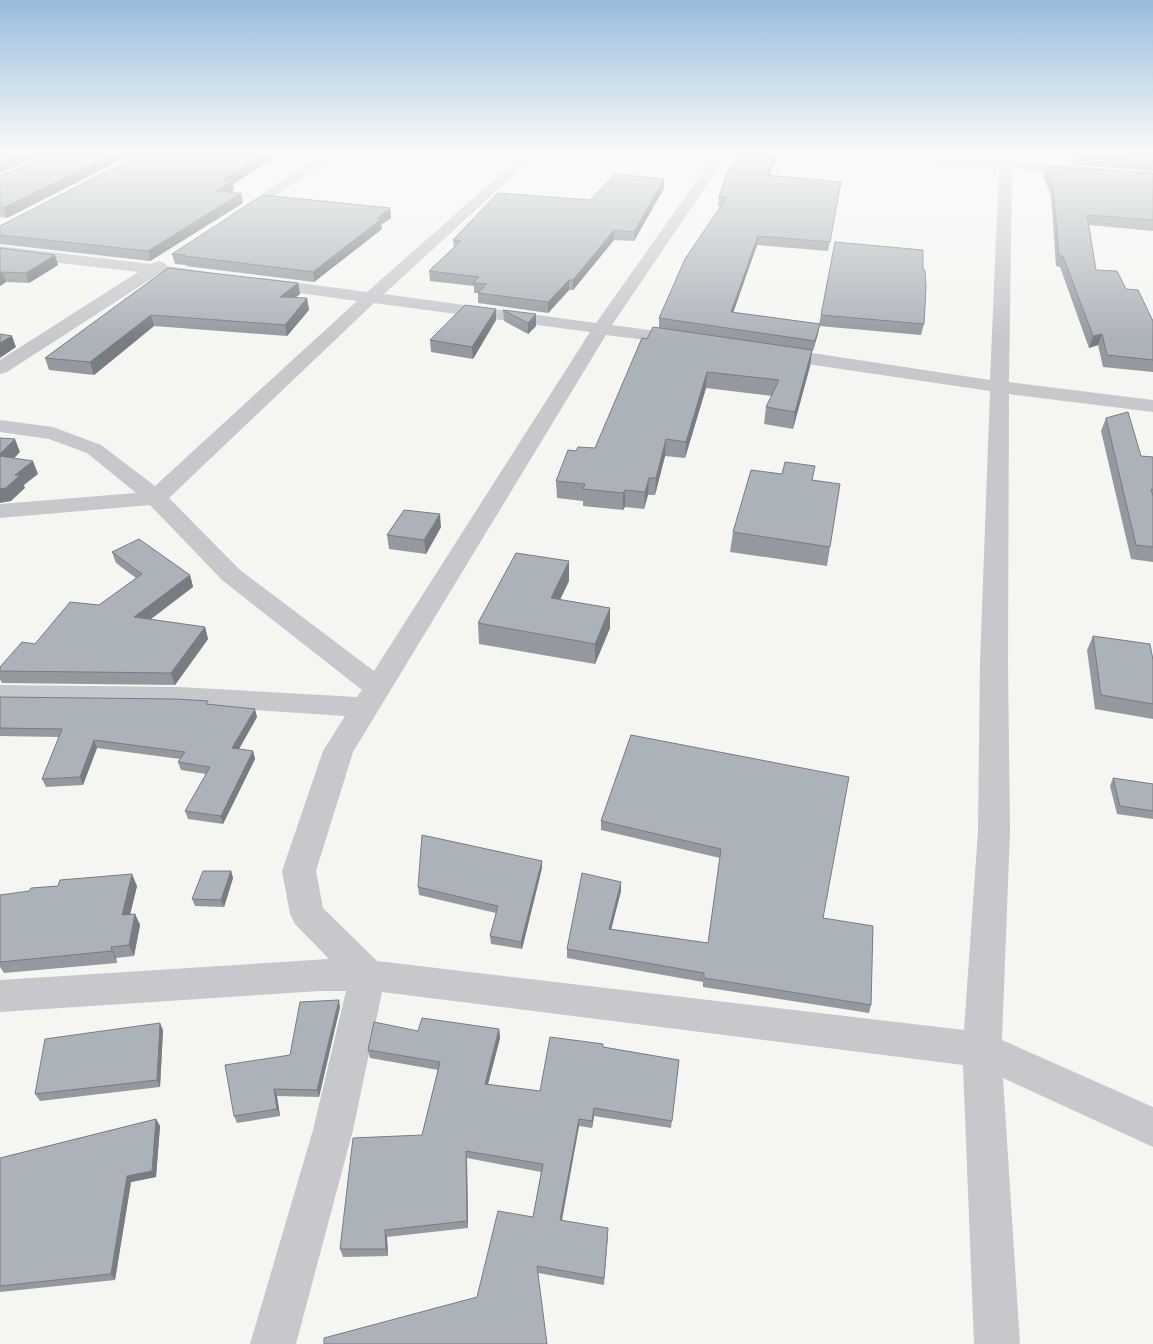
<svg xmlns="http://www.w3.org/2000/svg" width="1153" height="1344" viewBox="0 0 1153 1344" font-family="'Nunito Sans',sans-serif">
<rect width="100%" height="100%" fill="#f5f6f2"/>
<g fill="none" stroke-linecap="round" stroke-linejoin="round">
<g fill="#c6c8cc" fill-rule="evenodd">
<polygon points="326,152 340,152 242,218 232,218 230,215"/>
<path d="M526 152H539L384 294 596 323 717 152H729L612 325 686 335 692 336 695 340 692 344 686 345 606 335 353 752 316 871 323 908 377 961 964 1030 978 831 980 663 990 391 773 359 766 357 764 353 766 349 773 347 990 380 999 168 865 156 859 152H908L999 160 1000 152H1012V161L1153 173V181L1012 169 1009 382 1153 400V412L1009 394 1008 663 1010 831 1002 1040 1153 1107V1147L1003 1078 1020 1344H974L963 1065 382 992 353 1130 296 1344H250L313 1130 346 991H320L0 1012V980L329 959 295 924 290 914 282 871 323 751 345 716 179 705 0 703V685L179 687 357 697 362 690 222 580 150 505 0 518V504L136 493 87 453 49 439 0 432V420L53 427 101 445 155 486 357 301 263 288 257 286 255 283 257 280 263 278 367 292ZM374 303 590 332 374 671 240 570 169 498Z"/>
<polygon points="0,246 151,264 159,261 165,263 167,266 207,272 209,275 207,278 201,280 157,275 7,372 0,374 0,360 138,272 0,256"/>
</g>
</g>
<g fill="#93999f">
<polygon points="57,152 136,152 7,218 0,217 0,176"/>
<polygon points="144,152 283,152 233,184 234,190 230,193 241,193 243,203 150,261 0,244 0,226"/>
<polygon points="583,152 627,152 623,156"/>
<polygon points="780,152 769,175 841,182 828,251 757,245 733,312 819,324 821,315 923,270 924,324 921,335 819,326 813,351 812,351 810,366 793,429 764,424 766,407 772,396 706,388 685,458 665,456 655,495 648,495 644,509 625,507 623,510 583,506 583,501 557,498 556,481 576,451 595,448 647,339 659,328 659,318 721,206 718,206 719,197"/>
<polygon points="1069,152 1153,152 1153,171 1076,165"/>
<polygon points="1045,166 1153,173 1153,231 1089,225 1096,270 1126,289 1153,321 1153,372 1103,367 1098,345 1089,348 1060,267 1056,266 1051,195 1043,176"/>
<polygon points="664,188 634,241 614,240 573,290 569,290 548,313 478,303 478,293 474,293 474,286 430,281 429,271 454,247 453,240 590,200"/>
<polygon points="390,208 391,218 381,225 382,229 314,282 186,266 186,265 175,264 172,254"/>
<polygon points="0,248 58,265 29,283 6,282 0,286"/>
<polygon points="168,268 298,283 300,294 295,298 307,298 309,310 287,336 154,326 94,375 49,370 45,358"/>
<polygon points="496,309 496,320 473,359 431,352 430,340"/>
<polygon points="503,310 536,326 528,334 504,321"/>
<polygon points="1106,418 1141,456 1153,457 1153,562 1131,559 1101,431"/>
<polygon points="812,480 830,547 827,566 730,552 733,532"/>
<polygon points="441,527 426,554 389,549 387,535"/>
<polygon points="112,552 190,575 193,587 150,619 205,627 208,639 175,685 2,683 0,679 0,667 35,644 99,605 136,578 116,563"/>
<polygon points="569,581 560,600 610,608 610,628 595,664 479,644 478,623"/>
<polygon points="1093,636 1153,660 1153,719 1095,709 1087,650"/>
<polygon points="0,697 209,704 257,717 239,749 253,751 255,759 223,824 188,819 185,811 206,774 181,770 178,762 180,759 97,748 83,785 46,787 42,779 59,737 0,736"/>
<polygon points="631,735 823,918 871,1005 869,1013 703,987 703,982 567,958 567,949 621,891 611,929 708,943 720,858 601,830 601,821"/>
<polygon points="1113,778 1153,784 1153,819 1117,814 1110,786"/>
<polygon points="542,868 522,949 491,944 490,936 496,913 419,895 418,887"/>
<polygon points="231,871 233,878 224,907 195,906 192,899"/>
<polygon points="137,886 130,914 135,914 140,925 134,956 116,958 117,963 4,973 0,967 0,895"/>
<polygon points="340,1007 319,1097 277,1096 280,1116 237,1123 234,1116 290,1055"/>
<polygon points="499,1029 500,1038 488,1084 540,1091 603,1047 679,1060 671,1128 594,1116 592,1128 579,1126 562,1221 608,1236 604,1285 538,1273 477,1297 533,1217 541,1172 467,1158 468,1228 387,1237 388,1256 343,1257 340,1249 422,1135 438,1070 370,1058 368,1050 418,1031"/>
<polygon points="163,1030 160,1087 40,1101 35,1094"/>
<polygon points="156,1119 160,1126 156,1177 131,1182 115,1280 0,1292 0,1158"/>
</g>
<g fill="#787d82">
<polygon points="26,152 49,152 0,173 0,163"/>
<polygon points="117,152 136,152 7,218 3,208"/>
<polygon points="268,152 283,152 233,184 234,190 217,201 216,191 224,180"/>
<polygon points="623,152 627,152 623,156"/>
<polygon points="777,152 780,152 765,183 766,175"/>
<polygon points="664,179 664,188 634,241 634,232"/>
<polygon points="241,193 243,203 150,261 148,251"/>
<polygon points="390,208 391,218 381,225 382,229 314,282 313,272 377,218"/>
<polygon points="614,230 614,240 573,290 573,280"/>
<polygon points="758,236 757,245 730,322 731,312"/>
<polygon points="55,255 58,265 29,283 26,273"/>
<polygon points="2,272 6,282 0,286 0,273"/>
<polygon points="569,280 569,290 548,313 548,302"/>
<polygon points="298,283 300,294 282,308 280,297"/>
<polygon points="307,298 309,310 287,336 285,325"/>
<polygon points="496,309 496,320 473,359 472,347"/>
<polygon points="536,314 536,326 528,334 528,323"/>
<polygon points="151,315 154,326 94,375 90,362"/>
<polygon points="820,324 818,334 813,351 815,341"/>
<polygon points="1102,334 1098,345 1089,348 1093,336"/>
<polygon points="12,336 16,347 0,358 0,343"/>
<polygon points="812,350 810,366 793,429 795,412"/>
<polygon points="707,372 706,388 685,458 686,442"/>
<polygon points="15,439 20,452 4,469 0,460 0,454"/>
<polygon points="666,439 665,456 655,495 656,478"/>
<polygon points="33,461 38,474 24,485 25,488 11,501 0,503 0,489 15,475"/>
<polygon points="649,478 648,495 644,509 645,492"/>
<polygon points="625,490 625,507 623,510 623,493"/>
<polygon points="440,514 441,527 426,554 424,540"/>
<polygon points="569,561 569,581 551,618 551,598"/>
<polygon points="190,575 193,587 138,629 134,617"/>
<polygon points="610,608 610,628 595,664 595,644"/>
<polygon points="205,627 208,639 175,685 171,673"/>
<polygon points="255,709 257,717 235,756 232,748"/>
<polygon points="94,740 97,748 83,785 80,777"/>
<polygon points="253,751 255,759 223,824 221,816"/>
<polygon points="542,861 542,868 522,949 521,942"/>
<polygon points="231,871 233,878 224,907 221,900"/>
<polygon points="132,874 137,886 127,927 122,915"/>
<polygon points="621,882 621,891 609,938 609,929"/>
<polygon points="135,914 140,925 134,956 129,945"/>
<polygon points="111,947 116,958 117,963 112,951"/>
<polygon points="339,1000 340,1007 319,1097 317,1090"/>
<polygon points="160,1023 163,1030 160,1087 157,1080"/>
<polygon points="499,1029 500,1038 486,1092 485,1084"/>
<polygon points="274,1089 277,1096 280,1116 277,1109"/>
<polygon points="594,1108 594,1116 592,1128 592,1121"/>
<polygon points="156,1119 160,1126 156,1177 131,1182 115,1280 111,1274 127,1176"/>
<polygon points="579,1119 579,1126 560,1228 560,1220"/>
<polygon points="466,1151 467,1158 468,1228 467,1221"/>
<polygon points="385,1230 387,1237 388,1256 386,1249"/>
</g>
<g fill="#abb2b9" stroke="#787d82">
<polygon points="0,152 26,152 0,163"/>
<polygon points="57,152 117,152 3,208 0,208 0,176"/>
<polygon points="144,152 268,152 224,180 232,181 216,191 241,193 148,251 0,235 0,226"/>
<polygon points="740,152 777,152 766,175 841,182 830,242 758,236 731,312 820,324 815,341 659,318 685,259 727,197 719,197 728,170"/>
<polygon points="1076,152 1153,152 1153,162 1078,155"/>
<polygon points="1045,166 1153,173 1153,220 1087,215 1096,270 1117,271 1126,289 1138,290 1153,321 1153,360 1107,355 1102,334 1093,336 1063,256 1059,256 1053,185"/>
<polygon points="615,174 664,179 634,232 614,230 573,280 569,280 548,302 478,293 487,284 473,283 479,277 429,271 461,241 453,240 498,193 590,200"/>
<polygon points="263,195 390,208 377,218 381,219 313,272 184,256 185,255 172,254"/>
<polygon points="835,242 923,250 923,270 925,270 926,287 924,324 821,315"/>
<polygon points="0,248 55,255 26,273 2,272 0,273"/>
<polygon points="168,268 298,283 280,297 307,298 285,325 151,315 90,362 45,358"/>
<polygon points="465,305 496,309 472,347 430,340"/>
<polygon points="503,310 536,314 528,323"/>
<polygon points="653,327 812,350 795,412 766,407 779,380 707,372 686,442 666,439 656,478 649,478 645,492 625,490 623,493 583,489 585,484 556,481 568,450 576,451 578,447 595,448 642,338 647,339"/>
<polygon points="0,334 12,336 0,343"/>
<polygon points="1128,412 1141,456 1153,457 1153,490 1151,489 1153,496 1153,547 1136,545 1106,418"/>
<polygon points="0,438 15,439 0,454"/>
<polygon points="0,456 33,461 15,475 20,475 6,488 0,489"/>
<polygon points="785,462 815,466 812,480 840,484 830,547 733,532 751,470 782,474"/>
<polygon points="404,510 440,514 424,540 387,535"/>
<polygon points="139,539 190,575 134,617 205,627 171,673 0,671 0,667 22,642 35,644 70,602 99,605 142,574 112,552"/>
<polygon points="516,553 569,561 551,598 610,608 595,644 478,623"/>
<polygon points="1093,636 1150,644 1153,660 1153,704 1101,695"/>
<polygon points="0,697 176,699 208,701 206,704 255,709 232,748 253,751 221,816 185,811 210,767 178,762 185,752 94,740 80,777 42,779 62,729 0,728"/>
<polygon points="631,735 849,777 823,918 873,926 871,1005 704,978 704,973 567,949 582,873 621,882 609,929 708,943 721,849 601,821"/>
<polygon points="1113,778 1153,784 1153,811 1120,806"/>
<polygon points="422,835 542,861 521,942 490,936 498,906 418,887"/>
<polygon points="203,871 231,871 221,900 192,899"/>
<polygon points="132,874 122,915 135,914 129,945 111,947 112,951 0,962 0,895 29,891 31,888 58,886 60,880"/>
<polygon points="339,1000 317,1090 274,1089 277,1109 234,1116 225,1065 290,1055 300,1002"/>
<polygon points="422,1018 499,1029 485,1084 540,1091 550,1037 603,1044 603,1047 679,1060 672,1121 594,1108 592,1121 579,1119 560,1220 608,1228 604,1278 537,1266 547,1344 324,1344 324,1338 477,1297 498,1211 533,1217 543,1164 466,1151 467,1221 385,1230 386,1249 340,1249 353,1138 422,1135 440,1062 368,1050 374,1022 418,1031"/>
<polygon points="160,1023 157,1080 35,1094 45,1039"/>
<polygon points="156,1119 152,1171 127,1176 111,1274 0,1286 0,1158"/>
</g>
<linearGradient id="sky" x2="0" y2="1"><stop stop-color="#97bcde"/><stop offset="0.45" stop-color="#fafbf9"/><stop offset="1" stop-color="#fafbf9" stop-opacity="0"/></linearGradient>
<rect width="1153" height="340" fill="url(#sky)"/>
</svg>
